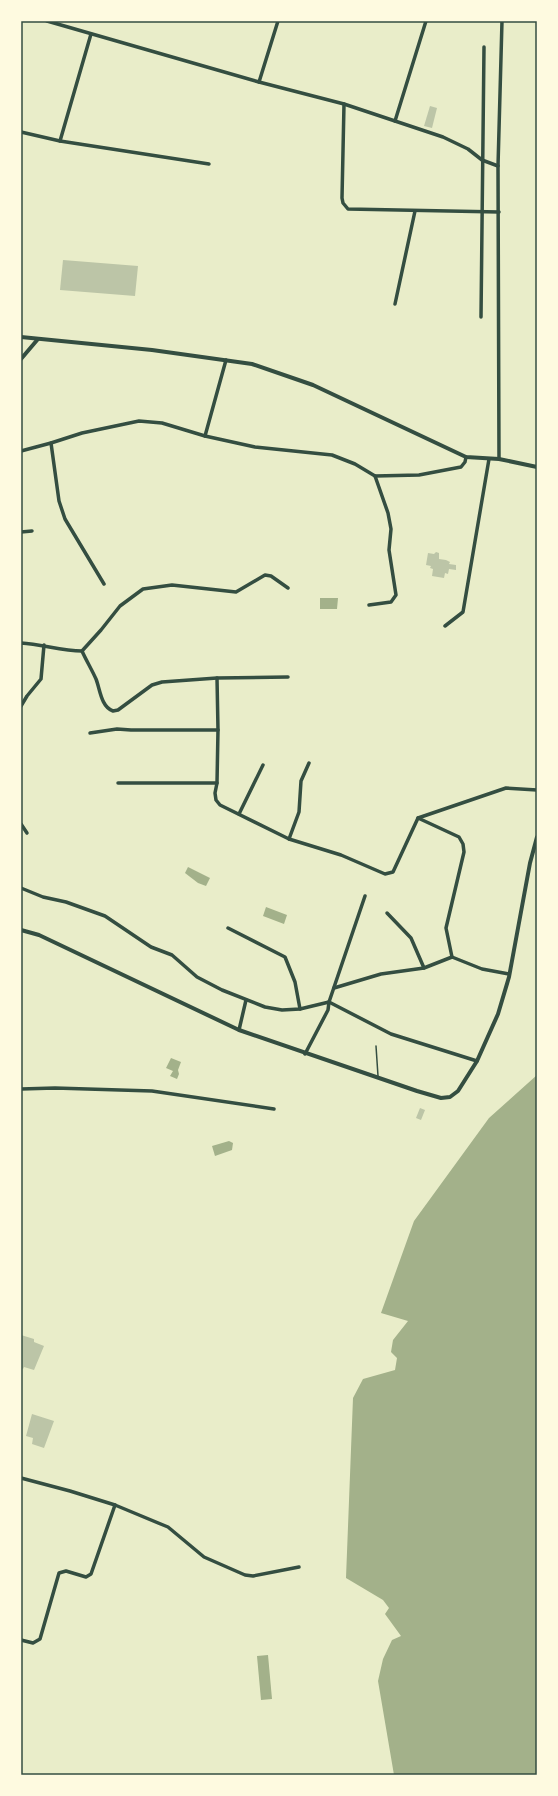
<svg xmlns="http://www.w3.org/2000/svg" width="558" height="1796" viewBox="0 0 558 1796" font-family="'PT Serif',serif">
<rect width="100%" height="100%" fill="#e9edc9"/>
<g fill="#a3b18a">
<polygon points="320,598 338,598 337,609 320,609"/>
<polygon points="188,867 210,878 206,886 198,883 185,873"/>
<polygon points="266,907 287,915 284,924 263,916"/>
<polygon points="171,1058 181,1062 178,1070 179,1074 177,1079 170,1076 173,1071 166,1068"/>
<polygon points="537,1075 537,1775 394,1775 378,1681 383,1659 392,1640 401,1636 385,1614 389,1608 383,1600 346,1578 353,1398 363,1379 395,1370 397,1358 391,1352 393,1340 408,1321 381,1313 414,1221 489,1118"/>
<polygon points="229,1141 233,1143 232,1150 215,1156 212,1146"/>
<polygon points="268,1655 272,1699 261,1700 257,1656"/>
</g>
<g fill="#bcc5a7">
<polygon points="430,106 437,108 432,128 424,126"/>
<polygon points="63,260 138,266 135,296 60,290"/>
<polygon points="436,552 439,553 439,559 446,560 450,562 449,564 456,565 456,570 449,569 448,574 445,573 444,578 432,576 433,569 430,568 431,566 426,565 428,553 434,554"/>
<polygon points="420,1108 425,1110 421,1120 416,1118"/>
<polygon points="21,1335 34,1339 34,1342 44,1346 34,1370 24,1367 23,1369 21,1368"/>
<polygon points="32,1414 54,1421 44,1448 32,1444 33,1438 26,1436"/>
</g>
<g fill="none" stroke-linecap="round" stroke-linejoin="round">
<polyline stroke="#344e41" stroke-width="1.5" points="376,1046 378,1076"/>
<g stroke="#344e41" stroke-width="3.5">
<polyline points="47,21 259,82 344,104 443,137 468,149 482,160 498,166"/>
<polyline points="259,82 278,21"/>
<polyline points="344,104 342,198 343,203 348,209 499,212"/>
<polyline points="395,121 426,21"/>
<polyline points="21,132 60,141 209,164"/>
<polyline points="60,141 91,34"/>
<polyline points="395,304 415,211"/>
<polyline points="481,317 484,47"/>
<polyline points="205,436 226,360"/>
<polyline points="51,443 59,501 65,519 104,584"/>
<polyline points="21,451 51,443 82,433 139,421 162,423 205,436 255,447 332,455 355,464 375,476 419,475 461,467 465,462 466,457"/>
<polyline points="499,459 498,166 502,21"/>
<polyline points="21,532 32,531"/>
<polyline points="369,605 391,602 396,595 389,550 391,529 388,513 375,476"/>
<polyline points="445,626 463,612 489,459"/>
<path d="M21 643C42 644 61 651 82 651L101 630 120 606 143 589 172 585 236 592 265 575 271 576 288 588"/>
<path d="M82 651C86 660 92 670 96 679 100 689 101 707 113 711L118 710 152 685 162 682 217 678 288 677"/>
<polyline points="217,678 218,730 217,783 215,793 216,800 220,805 289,839 341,855 385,874 393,872 418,818 506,788 537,790"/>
<polyline points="21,706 27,696 41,679 44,645"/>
<polyline points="90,733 117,729 131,730 218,730"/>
<polyline points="118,783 217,783"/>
<polyline points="239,814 263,765"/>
<polyline points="418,818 459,837 463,844 464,852 446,928 452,957"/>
<polyline points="21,824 27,833"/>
<polyline points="289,839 299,812 301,781 309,763"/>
<polyline points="21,888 43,897 66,902 105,916 151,947 172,955 197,977 222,990 265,1007 282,1010 300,1009 329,1002"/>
<polyline points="387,913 411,938 424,968"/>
<polyline points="228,928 285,957 295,982 300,1009"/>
<polyline points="334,988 381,974 424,968 452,957 482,969 509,974"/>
<polyline points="329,1002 391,1034 477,1061"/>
<polyline points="239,1030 246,1000"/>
<polyline points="305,1054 328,1010 329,1002 365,896"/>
<polyline points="21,1089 55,1088 152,1091 274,1109"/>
<polyline points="21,1478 70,1491 115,1505 168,1527 204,1557 245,1575 253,1576 299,1567"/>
<polyline points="21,1640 33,1643 40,1639 59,1573 66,1571 86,1577 91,1574 115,1505"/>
</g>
<g stroke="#344e41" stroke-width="4">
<polyline points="21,337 152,350 252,364 313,385 466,457 499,459 537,467"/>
<polyline points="21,359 38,339"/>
<polyline points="21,930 39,935 239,1030 417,1091 441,1098 450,1097 458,1091 477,1061 498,1014 509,977 530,863 537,837"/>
</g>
</g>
<rect width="558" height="1796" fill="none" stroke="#fefae0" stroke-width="44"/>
<rect x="22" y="22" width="514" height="1752" fill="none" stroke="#344e41" stroke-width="1.5"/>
</svg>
